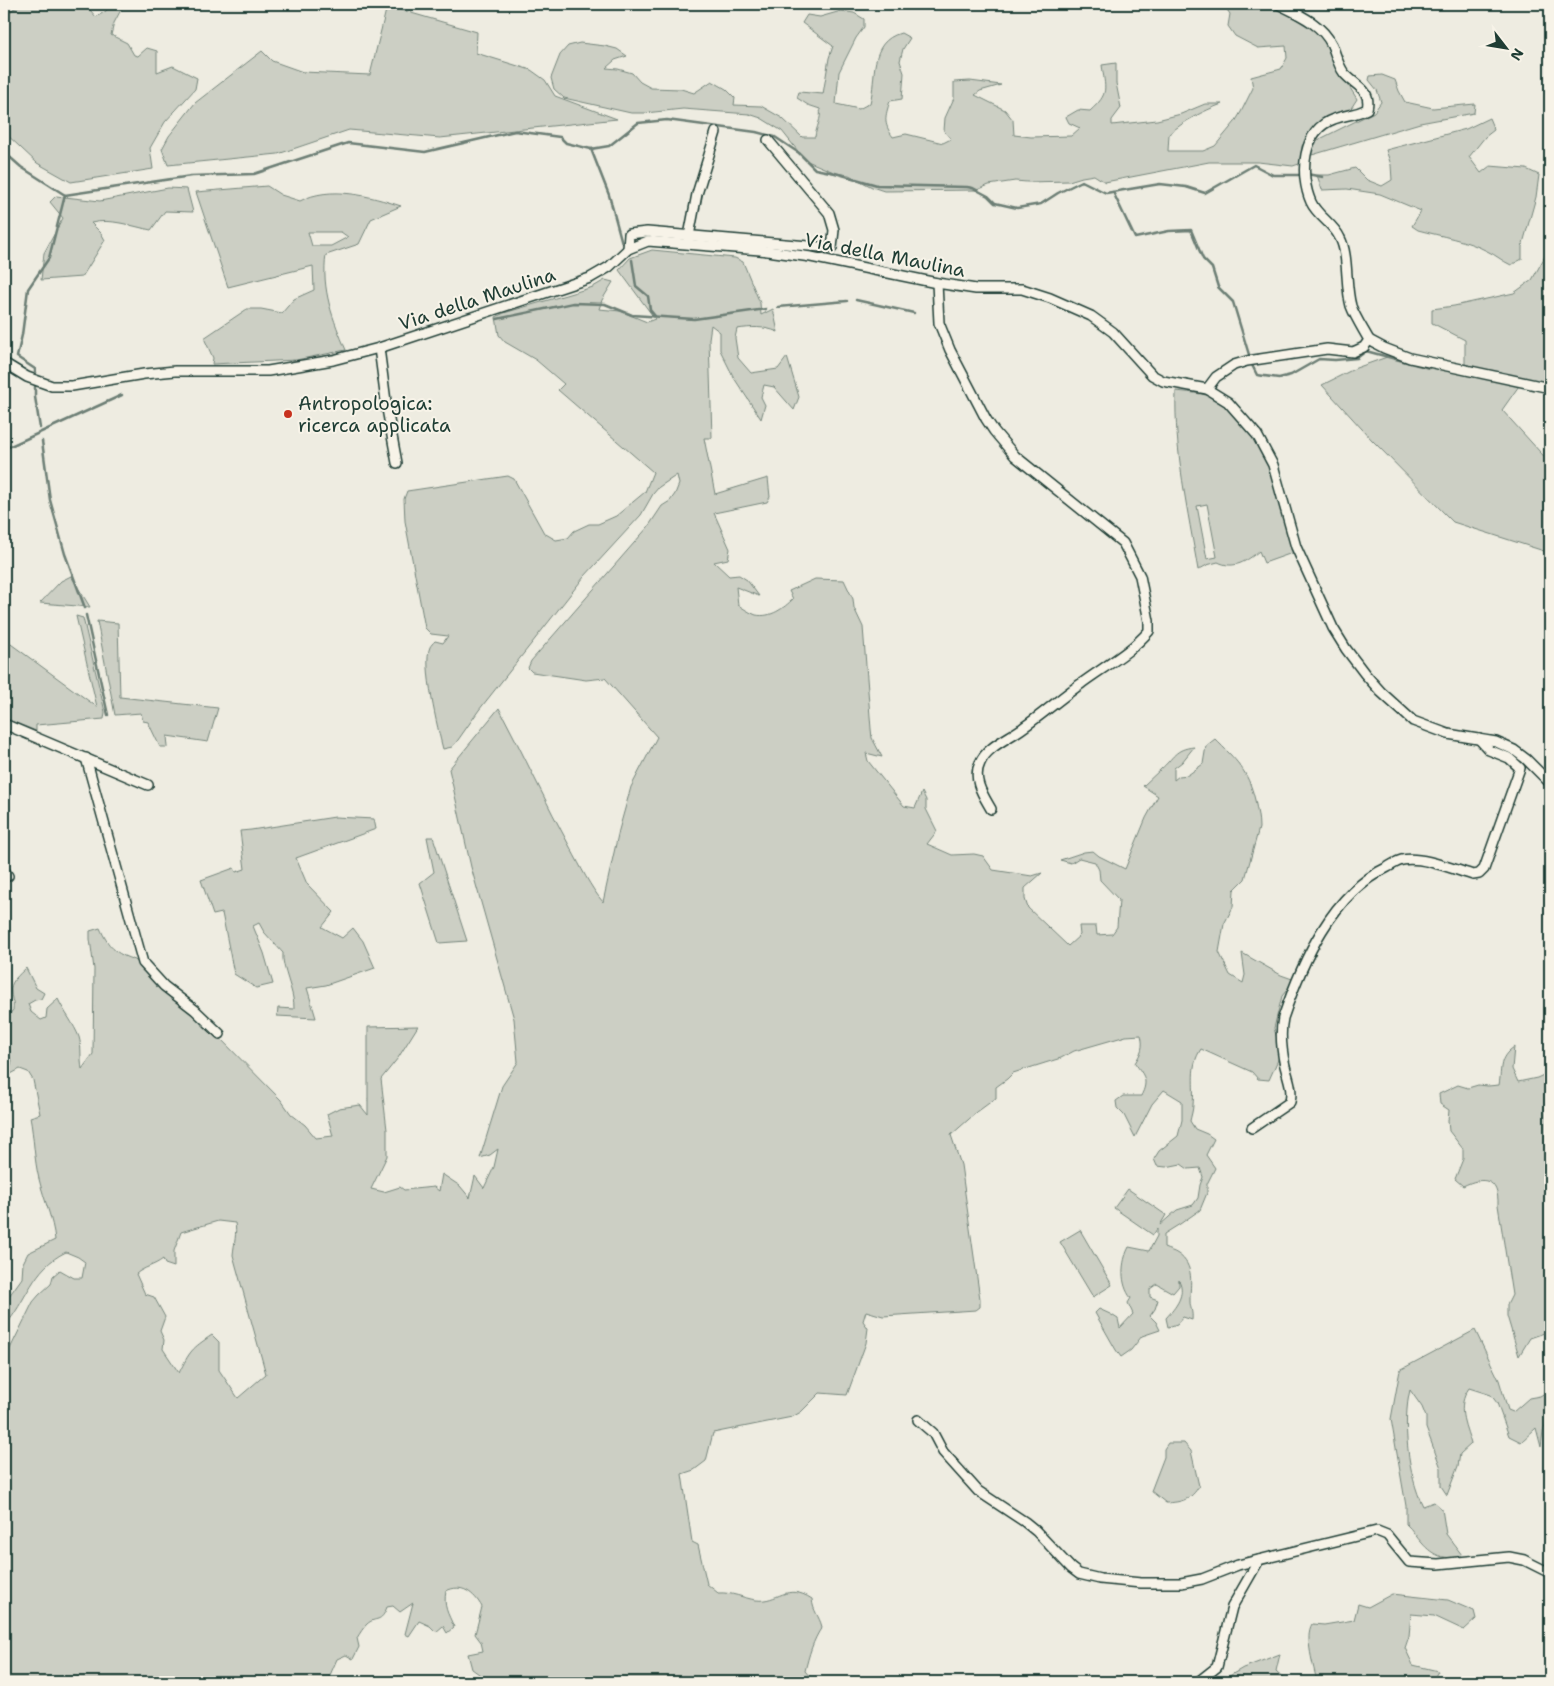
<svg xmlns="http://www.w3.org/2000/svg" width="1554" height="1686" viewBox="0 0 1554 1686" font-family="'Shantell Sans',sans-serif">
<rect width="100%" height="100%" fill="#eeece1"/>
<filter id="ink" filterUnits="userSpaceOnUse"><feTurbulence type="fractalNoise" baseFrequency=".02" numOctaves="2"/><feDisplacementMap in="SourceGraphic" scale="10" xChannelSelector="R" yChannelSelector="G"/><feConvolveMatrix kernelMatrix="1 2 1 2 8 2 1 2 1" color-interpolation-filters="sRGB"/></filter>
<g filter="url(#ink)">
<g fill="#cccfc4" stroke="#76867c" fill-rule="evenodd">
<polygon points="23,4 85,4 96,17 106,11 111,4 124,4 114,23 111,35 127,43 134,55 138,56 147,48 157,51 157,72 173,66 197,78 195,89 165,122 150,148 153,169 71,182 37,163 4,132 4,20 13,9"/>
<path d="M1223 4H1271L1320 34 1329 46 1337 67 1357 99 1348 113 1309 135 1302 146 1305 162 1293 166 1258 162H1209L1105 182 1094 175 1082 177 1069 181 1027 182 1015 181 989 185 977 190 884 191 872 187 849 175 836 173 805 160 782 131 761 118 749 114 683 109 645 113H631L564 98 554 89 551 78 560 55 568 46 580 43 605 46 617 49 627 56 615 60 606 68 618 69 632 73 640 82 651 88 681 89 694 93 712 81 726 89 735 98 734 105 761 106 782 118 802 137H815C816 127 822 119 820 109L808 105 797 98 799 92 823 94 829 58 833 46 802 23 807 15 820 17 841 11 854 13 864 19V27L856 38 839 72 836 104 859 109 870 103C877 77 868 42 901 33L910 38 903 49 900 61 904 73 902 99 890 101C885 117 883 123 893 137L906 134 943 143 951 139 944 131 945 118 954 98V82L970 81 1001 85 980 91 975 95 1005 110 1013 120 1014 135 1031 137 1071 136 1080 128 1069 123 1066 117 1078 110 1090 111C1110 93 1105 89 1102 65L1116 63V83L1121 108 1112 120V125L1157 120 1181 114 1205 104H1222C1203 111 1184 121 1169 134L1168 151H1203L1215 146 1235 122 1241 112 1253 88 1251 77 1281 69 1287 58 1286 46 1258 48 1235 36 1228 26 1230 14Z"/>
<polygon points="387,6 477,32 476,53 531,70 545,80 555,96 617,119 440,138 349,130 278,154 168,165 162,149 169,136 195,103 262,51 272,61 303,72 370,75"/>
<polygon points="1382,75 1395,80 1399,91 1405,102 1433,108 1475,104 1474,113 1420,123 1312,155 1311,151 1318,140 1374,112 1381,102 1377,90 1369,80 1370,76"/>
<path d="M1489 118 1494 130 1485 137 1469 157 1481 173 1490 166 1526 169 1539 175 1536 197 1522 247V259L1511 265C1502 261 1496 255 1487 251 1467 240 1440 236 1418 230L1412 226 1421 211 1380 194 1347 189 1322 190 1317 175H1329L1355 168 1367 180 1382 186 1392 180 1391 165 1386 150 1466 129Z"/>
<path d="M267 186 281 195 300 201C330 185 370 196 401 206L371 219 359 244 326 255C321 289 333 320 346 350L296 360 212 364 213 358 204 338 247 309H261L282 313 294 299 314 290 313 266 228 287 196 192ZM308 232H341L348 237 331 246H312Z"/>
<path d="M168 188 187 189 193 212 165 211 151 230C131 226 111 218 91 223L101 233 105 240 82 277 41 280 44 253 63 218 50 202 56 196 100 201Z"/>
<polygon points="1550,247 1550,389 1521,383 1502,410 1550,463 1550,562 1544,551 1453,522 1372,440 1322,385 1356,368 1387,357 1465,369 1465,340 1432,323 1432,309 1454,306 1514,293 1532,280"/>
<path d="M652 250 735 258 743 262 760 303 761 315 773 309 778 332C764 326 751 327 737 329L735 338 738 358 751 373 778 369 787 357 799 397 794 410 774 387 764 385 761 397 765 405 761 419 734 378 720 350V332L711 325 709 339 712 438H704L715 494 768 478 770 497 767 502 714 513 730 549 728 559 714 562 729 576 739 575 747 580 759 596 736 587 738 605C743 608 750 613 756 615 771 618 784 608 793 599L789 591 815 579 844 580 853 599 854 608 863 627 871 729 872 738 882 757 866 753 868 761 904 806 915 808 922 792 926 800V809L937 831 927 844 952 855 974 854 983 856 993 870 1032 876 1042 873 1025 888V899L1028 908 1068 946 1080 935 1079 926H1096L1097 935 1112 934 1117 927 1119 900 1100 880 1099 870 1095 862 1079 858 1071 863 1060 860 1084 852 1093 851 1099 856 1125 869 1146 818 1158 796 1143 786C1149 780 1155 775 1161 769 1174 758 1174 749 1194 747L1182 762 1174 768V780L1179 776 1188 775 1203 764 1206 746 1215 739C1236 760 1248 770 1255 800 1257 810 1259 818 1259 828L1245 879 1234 890 1233 907 1224 924 1219 952 1230 975 1243 983 1245 975 1242 953 1281 975 1295 980 1282 996 1274 1028 1281 1053 1269 1080 1258 1079 1252 1072 1201 1049C1189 1067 1195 1085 1193 1105 1193 1110 1191 1116 1190 1121L1195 1129 1207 1134 1214 1139 1206 1155 1215 1168 1207 1184V1193L1200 1210 1180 1224 1164 1234V1248C1168 1250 1174 1251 1178 1254 1195 1266 1190 1283 1190 1301 1190 1308 1193 1311 1192 1320L1183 1317 1177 1324 1168 1327 1166 1318C1176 1307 1186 1295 1179 1280V1286L1173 1293 1157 1284 1150 1289V1297L1158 1300 1155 1309 1150 1316 1156 1322 1160 1330 1142 1336 1131 1350 1121 1357 1116 1350 1095 1313 1099 1309 1110 1314 1118 1319 1120 1328 1133 1314 1128 1303 1131 1298C1120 1284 1121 1262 1129 1247L1149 1251 1157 1236V1229L1153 1235 1114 1208 1128 1189 1166 1215 1160 1225 1177 1210 1193 1205 1198 1198 1200 1185 1203 1177 1200 1168 1188 1169 1181 1164 1166 1167 1157 1166 1154 1159 1159 1151 1178 1136 1182 1120V1101L1164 1090 1152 1104 1135 1137 1124 1115 1117 1108 1116 1101 1123 1096H1141C1149 1080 1144 1076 1135 1063 1141 1053 1144 1047 1141 1035L1126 1036 1074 1051 1061 1058 1013 1073 1007 1079 996 1087V1098L977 1112 951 1135 961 1165 980 1299V1307L976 1310 883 1316 866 1311 863 1321 868 1328 866 1343 847 1395 820 1393 801 1412 792 1417 713 1433 706 1461 694 1470 682 1474 692 1542 698 1545 707 1584 718 1593C732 1592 743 1598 756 1600 778 1603 786 1582 812 1599 813 1612 819 1615 822 1627 813 1640 809 1655 805 1671L811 1678V1682H486L479 1674 472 1669 468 1654 483 1651 481 1642 475 1634 482 1607C474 1593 462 1583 446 1591 443 1607 448 1613 454 1627L447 1633 443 1626 436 1632 430 1626 419 1621 409 1636 405 1634 413 1603 400 1612 393 1606 387 1607C381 1624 376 1616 367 1624 363 1628 360 1633 357 1638L359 1647 353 1659 346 1655 337 1659 327 1682H4V1361L33 1302 39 1295 51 1284 53 1276 60 1270 74 1278H82L85 1262 78 1257 66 1252C32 1268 27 1301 4 1327V1303L22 1278 23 1263 28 1253 55 1240C53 1219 44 1200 39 1179 34 1159 34 1138 30 1117L40 1114 33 1080 28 1072 20 1069 9 1075 12 1060 4 1054V1035L7 1030 8 1016 13 1010C14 1002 12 1001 11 993 9 982 19 975 26 968L36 988 44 993 41 999 35 1000 28 1004 31 1012 41 1020 46 1018 47 1009 58 999C64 1012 74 1024 79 1037 82 1047 80 1059 82 1069L93 1054 94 969 90 939V931L100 928C108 946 115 954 135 960L212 1030 281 1100 291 1114 305 1125 316 1138 333 1136 327 1114 339 1108 360 1105 368 1115V1027L418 1026 398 1058 381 1079 387 1130V1156L371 1189 384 1192 400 1187 404 1190 434 1187 439 1191 442 1174 460 1186 470 1198 475 1176 484 1188 494 1167 498 1149 490 1155 480 1158 502 1086 518 1062 514 1019 471 867 449 769 499 708C524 755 546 803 571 849 581 867 590 887 603 902L619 830 631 787 657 737 605 678 586 680 532 672 528 668 531 661 648 527 662 506 670 501 675 494 679 484 677 475 659 487 653 494 641 515 584 577 479 710 458 740 452 747 443 749C438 730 422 664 430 647 431 645 433 643 435 641L443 643 448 636 431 634 425 628 405 521 404 499 407 491 508 476 514 479 544 533 556 540 568 538 574 531 589 524H598L616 516 645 492 653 472 558 390 564 384 536 360 505 342 499 335 496 317 504 313 593 287 605 280 613 282 602 300 599 309 620 311 647 322 655 319 619 270 630 258ZM218 1221 235 1223C237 1233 234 1244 233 1255L266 1374 238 1398 219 1370V1342L212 1335C191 1349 190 1351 179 1373L163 1349 164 1340 160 1331 165 1317 154 1297 145 1294 136 1274C144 1267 154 1266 163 1259L165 1264 174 1267V1251L181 1232Z"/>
<path d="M1176 391C1192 393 1211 393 1224 403 1239 414 1267 457 1272 475 1280 501 1283 528 1295 552L1264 563 1259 551C1247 561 1234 570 1218 562L1207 565 1198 570C1188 511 1174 450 1176 391ZM1207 504 1217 557 1207 559 1197 506Z"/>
<polygon points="71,576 90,607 40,603 61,581"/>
<polygon points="76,616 83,618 105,712 104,719 36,725 36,731 4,718 4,639 97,707"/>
<polygon points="97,621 118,623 120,697 218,708 208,742 167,736 168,747 160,747 148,722 143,721 141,713 115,715"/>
<path d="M335 817 374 819 376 829 296 858 307 884 334 912 322 927 342 938 353 928 363 941 375 968 326 985 307 988 316 1018 277 1016 278 1008 294 1009C295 992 281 967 283 953L264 932 259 923 253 926 264 953 273 984 256 988 234 974 222 913 213 915 201 880 234 868 236 872 245 869 240 831 251 830Z"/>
<polygon points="427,837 433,837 467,941 439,943 420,883 434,872"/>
<path d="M1514 1047 1512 1069 1518 1082 1537 1078 1550 1072V1331L1530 1338 1519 1356 1507 1316V1305L1512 1295 1498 1205C1499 1178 1483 1176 1463 1186L1455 1179 1463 1159V1149L1449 1131 1448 1121 1449 1110 1440 1104 1439 1094 1458 1085 1468 1088 1478 1085 1488 1086 1499 1085C1502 1068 1498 1058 1514 1047Z"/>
<polygon points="1080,1230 1112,1285 1093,1297 1060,1242"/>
<path d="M1475 1330 1499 1380 1508 1410 1513 1412 1529 1398 1540 1396 1550 1390V1419L1547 1421 1543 1431 1541 1447 1536 1428 1521 1442 1509 1436 1497 1403 1491 1395 1469 1388C1456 1407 1465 1423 1471 1444L1460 1454 1458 1466 1447 1495 1441 1486V1468L1426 1428V1417L1422 1407 1410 1390C1402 1422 1408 1476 1423 1506L1434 1502 1442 1509 1446 1534 1462 1555C1446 1561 1433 1556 1422 1543 1416 1537 1413 1530 1406 1524V1506L1391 1419 1400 1370Z"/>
<path d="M1168 1443H1184L1191 1451 1199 1486C1191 1500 1182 1502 1166 1503L1151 1491 1164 1457V1449Z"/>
<path d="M1392 1594 1448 1600 1474 1611 1476 1619 1464 1630 1434 1616 1411 1614 1409 1636 1405 1648 1413 1665 1438 1671 1432 1682H1317C1314 1667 1304 1637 1312 1624L1324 1625 1354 1620 1358 1604 1368 1607Z"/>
<polygon points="1280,1654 1276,1671 1288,1682 1219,1682 1243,1668"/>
</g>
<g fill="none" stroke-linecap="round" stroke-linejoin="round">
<g stroke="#6c7e74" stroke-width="2.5">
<polyline points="591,149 609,195 622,243"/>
<polyline points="4,152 21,167 65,195"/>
<polyline points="1307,174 1323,177"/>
<polyline points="1113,192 1135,238 1169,231 1191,230 1203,259 1212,268 1218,287 1233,302 1250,358"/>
<polyline points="65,195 191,176 254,174 348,143 425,152 515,131 560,137 566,143 591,149 609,146 638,123 667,120 756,132 775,137 799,153 815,169 835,173 877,185 967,187 973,188 988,196 995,203 1017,208 1041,204 1058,193 1082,181 1106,193 1160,184 1186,187 1205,193 1254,165 1273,175 1302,175"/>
<polyline points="632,260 636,286 648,296 650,310 655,316"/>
<polyline points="856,300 914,313"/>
<polyline points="778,307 847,301"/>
<polyline points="497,319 573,303 605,304 632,315 694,319 766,309"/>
<polyline points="1251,363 1257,375 1279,378 1291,375 1319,359 1335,360 1357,358 1366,351 1429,368"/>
<polyline points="35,374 35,369 17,357 22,335 28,289 49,258 65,195"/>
<polyline points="35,387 35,397 40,428"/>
<polyline points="42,441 50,500 65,554 85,608"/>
<polyline points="4,449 122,395"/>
<polyline points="86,615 108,715"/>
</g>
<g stroke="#1f3d34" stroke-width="12">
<g id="minor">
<polyline points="688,241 697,194 716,132"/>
<polyline points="628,249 629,234 647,232 832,248 834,230 829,213 768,140"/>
<path d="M937 283 939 323 950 350 986 419 994 431 1015 456 1123 543 1140 576 1149 621V631C1130 653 1105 666 1082 683 1062 697 1044 713 1024 727 1010 738 987 746 980 763 972 779 983 795 991 809"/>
<polyline points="1369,340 1384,348 1410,358 1550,388"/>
<polyline points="379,348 387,409 397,463"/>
<polyline points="4,363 27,377 52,386 72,386 144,374 175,371 268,371 333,360 379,348 590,278 609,267 628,249 648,241 760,250 811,257 937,283 976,289 1022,289 1050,298 1091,316 1113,332 1152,375 1163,381 1207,389 1228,402 1257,435 1273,465 1296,547 1333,628 1346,649 1365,674 1381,692 1413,721 1448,734 1496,742 1514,750 1526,759 1550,783"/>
<path d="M1207 389 1216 377 1234 365 1247 361 1327 349 1353 352 1364 347 1369 340C1363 329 1355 317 1351 306 1345 285 1349 255 1340 238 1334 224 1317 216 1311 202 1299 175 1302 130 1334 119 1347 114 1353 116 1367 109 1372 89 1355 86 1344 73 1338 65 1336 55 1332 45 1321 23 1298 14 1278 4"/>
<polyline points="4,724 148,785"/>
<polyline points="86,758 143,963 164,986 195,1010 220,1034"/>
<polyline points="4,870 8,876"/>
<path d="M1252 1128 1290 1102C1293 1089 1288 1078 1285 1066 1282 1052 1280 1032 1283 1018 1302 962 1332 893 1388 867 1392 865 1397 861 1402 860 1422 856 1453 869 1473 875L1479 874 1484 869 1520 768 1509 758 1489 750 1479 739"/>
<polyline points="918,1420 933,1433 943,1452 978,1491 1025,1522 1036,1531 1071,1568 1079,1574 1100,1579 1141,1583 1181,1583 1202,1579 1238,1565 1377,1531 1387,1535 1409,1562 1438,1564 1509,1557 1524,1560 1550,1573"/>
<polyline points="1198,1682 1217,1667 1232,1607 1259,1560"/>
</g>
</g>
<use href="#minor" stroke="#f7f3e8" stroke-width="9"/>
</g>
</g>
<circle fill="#c8321e" stroke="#f7f3e8" stroke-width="2" cx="288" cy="414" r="5"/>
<g text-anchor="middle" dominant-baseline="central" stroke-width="4" stroke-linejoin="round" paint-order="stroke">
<g font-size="19" fill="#1f3d34" stroke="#f7f3e8">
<text transform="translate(885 255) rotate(11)">Via della Maulina</text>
<text transform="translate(477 299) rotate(-18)">Via della Maulina</text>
</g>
<g font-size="19" fill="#1f3d34" stroke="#f7f3e8" text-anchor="start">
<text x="298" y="403">Antropologica:<tspan x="298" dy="22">ricerca applicata</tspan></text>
</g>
</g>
<rect width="1554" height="1686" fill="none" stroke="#f7f3e8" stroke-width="20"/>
<rect x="10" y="10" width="1534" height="1666" fill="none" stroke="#1f3d34" stroke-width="2" filter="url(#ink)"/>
<g transform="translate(1506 48) rotate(121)" stroke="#f7f3e8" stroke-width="4" paint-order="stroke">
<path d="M0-4L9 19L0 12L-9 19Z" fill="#1f3d34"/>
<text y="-8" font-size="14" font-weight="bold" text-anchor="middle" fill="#1f3d34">N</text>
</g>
</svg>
